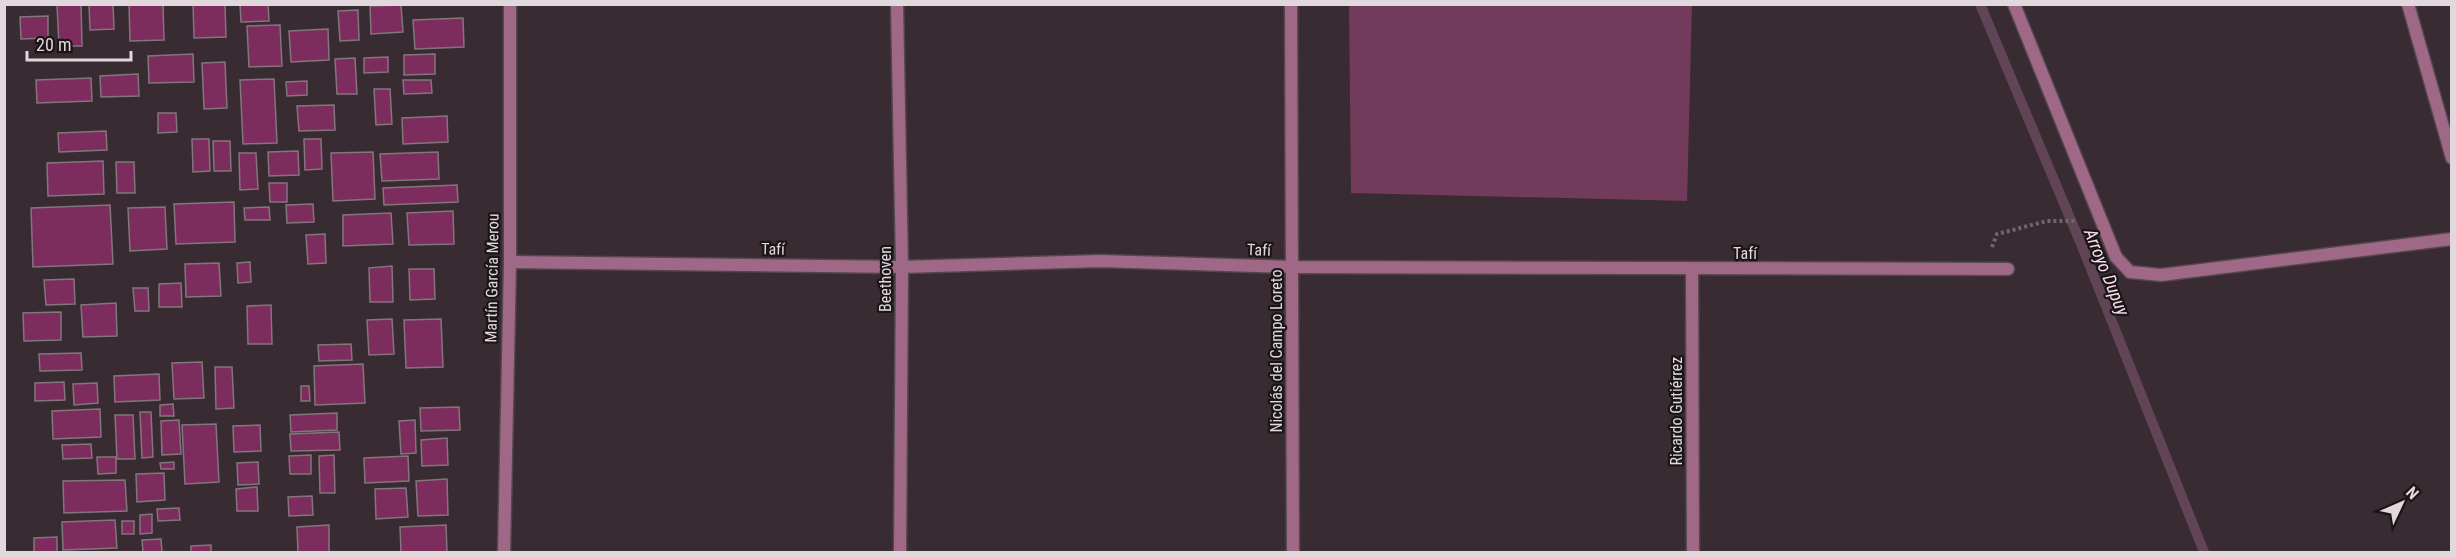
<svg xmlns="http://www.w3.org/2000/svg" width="2456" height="557" viewBox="0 0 2456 557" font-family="'Roboto Condensed',sans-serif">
<rect width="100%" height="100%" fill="#382b32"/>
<polygon fill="#723b5b" points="1349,5 1692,5 1687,201 1351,193"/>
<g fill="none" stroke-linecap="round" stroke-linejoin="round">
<polyline stroke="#624457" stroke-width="10" points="1980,4 2081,244 2204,552"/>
</g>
<g fill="#7c2d5e" stroke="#84757d" stroke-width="1.5">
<polygon points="57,4 81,4 82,46 59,46"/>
<polygon points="89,4 113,4 114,29 90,30"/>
<polygon points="129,4 163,4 164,40 130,41"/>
<polygon points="193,4 225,4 226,37 194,38"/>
<polygon points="240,4 268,4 269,21 241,22"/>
<polygon points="401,5 403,32 371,34 370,6"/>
<polygon points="358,10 359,40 340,41 338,11"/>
<polygon points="48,16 48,38 21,39 20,17"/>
<polygon points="463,18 464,47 415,49 413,20"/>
<polygon points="280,25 282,66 249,67 247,26"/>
<polygon points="328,29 329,60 291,62 289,31"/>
<polygon points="193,54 194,82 149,83 148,56"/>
<polygon points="435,54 435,74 404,75 404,55"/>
<polygon points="388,57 388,72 364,73 364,58"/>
<polygon points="355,58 357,94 337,94 335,59"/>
<polygon points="225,62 227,108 204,109 202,63"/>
<polygon points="138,74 139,96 101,97 100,76"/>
<polygon points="91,78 92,101 37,103 36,80"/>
<polygon points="274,79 277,143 243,144 240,80"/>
<polygon points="403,80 431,80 432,93 404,94"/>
<polygon points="307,81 307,95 287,96 286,82"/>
<polygon points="374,89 390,89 392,124 376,125"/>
<polygon points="334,105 335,130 299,131 297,106"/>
<polygon points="158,113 176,113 177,132 158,133"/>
<polygon points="447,116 448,142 403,144 402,118"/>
<polygon points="106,131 107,150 59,152 58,133"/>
<polygon points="192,139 209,139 210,171 193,172"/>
<polygon points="304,139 321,139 322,169 305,170"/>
<polygon points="213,141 230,141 231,171 214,171"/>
<polygon points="298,151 299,175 269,176 268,152"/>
<polygon points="373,152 375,199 333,201 331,153"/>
<polygon points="438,152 439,179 382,181 380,154"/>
<polygon points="239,153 256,153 258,189 240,190"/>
<polygon points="103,161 104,194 48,196 47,163"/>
<polygon points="116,162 134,162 135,193 117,193"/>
<polygon points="269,183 287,183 287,202 270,202"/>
<polygon points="457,185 458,202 384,205 383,188"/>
<polygon points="234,202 235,242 176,244 174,204"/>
<polygon points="313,204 314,222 287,223 286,205"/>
<polygon points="110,205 113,264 33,267 31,208"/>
<polygon points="165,207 167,249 130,251 128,208"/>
<polygon points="269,207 270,220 245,220 244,208"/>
<polygon points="453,211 454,244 409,245 407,213"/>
<polygon points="391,213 393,244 343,246 343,215"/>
<polygon points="325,234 326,263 308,264 306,235"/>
<polygon points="250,262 251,282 238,283 237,263"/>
<polygon points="219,263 221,296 186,297 185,264"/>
<polygon points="392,266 393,302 370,302 369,268"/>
<polygon points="409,269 434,269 435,299 410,300"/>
<polygon points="74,279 75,304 46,305 44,280"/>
<polygon points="181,283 182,307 159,307 159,284"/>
<polygon points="133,288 148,288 149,311 135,311"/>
<polygon points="116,303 117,336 83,337 81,305"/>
<polygon points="271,305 272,344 248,344 247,306"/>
<polygon points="61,312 61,340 24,341 23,313"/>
<polygon points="392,319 394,354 369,355 367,320"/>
<polygon points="441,319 443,367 406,368 404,320"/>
<polygon points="351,344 352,360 319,361 318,345"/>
<polygon points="81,353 82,370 40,371 39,354"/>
<polygon points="202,362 204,398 174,399 172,363"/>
<polygon points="363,364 365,403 315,405 314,366"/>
<polygon points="215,367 232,367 234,408 216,409"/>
<polygon points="159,374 160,400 115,402 114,376"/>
<polygon points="64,382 65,400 35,401 35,383"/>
<polygon points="97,383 98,403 74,405 73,384"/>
<polygon points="301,386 309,386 310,401 301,401"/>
<polygon points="173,404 174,416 160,416 160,405"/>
<polygon points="459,407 460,430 421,431 420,408"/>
<polygon points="100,409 101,437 53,439 52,411"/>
<polygon points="140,412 151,412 153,457 142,458"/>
<polygon points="337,413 337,430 291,432 290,415"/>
<polygon points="115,415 133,415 135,459 117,459"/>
<polygon points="179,420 181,454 162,455 161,421"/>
<polygon points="415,420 416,453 401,454 399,421"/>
<polygon points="216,424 219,482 185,484 182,425"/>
<polygon points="260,425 261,451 234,452 233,426"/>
<polygon points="339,432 340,450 291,451 290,434"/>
<polygon points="447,438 448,465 422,466 421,440"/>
<polygon points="91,444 92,458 63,459 62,445"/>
<polygon points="311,455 311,474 290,474 289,456"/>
<polygon points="334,455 335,493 320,493 319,456"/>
<polygon points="408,456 409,481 365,483 364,458"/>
<polygon points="97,457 116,457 116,473 98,474"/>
<polygon points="174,462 174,469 161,469 160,463"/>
<polygon points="258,462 259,484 238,485 237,463"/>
<polygon points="164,473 165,500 137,502 136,474"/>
<polygon points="447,479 448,515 418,516 416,481"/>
<polygon points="125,480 127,511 64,513 63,481"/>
<polygon points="257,487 258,511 237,511 236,489"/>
<polygon points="406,488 408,517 376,519 375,489"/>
<polygon points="312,496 313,515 289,516 288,497"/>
<polygon points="179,508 180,520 158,521 157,509"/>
<polygon points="152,514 152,533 140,534 140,515"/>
<polygon points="115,520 117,548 63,550 62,522"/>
<rect x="122" y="521" width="12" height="13"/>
<polygon points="329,525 329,552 298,552 297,527"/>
<polygon points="446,525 447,552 401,552 400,527"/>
<polygon points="57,537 57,552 34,552 34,538"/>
<polygon points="161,539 162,552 143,552 142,540"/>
<polygon points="211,545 211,552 191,552 191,546"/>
</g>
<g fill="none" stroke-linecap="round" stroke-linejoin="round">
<g stroke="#53474d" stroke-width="15">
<polyline id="lane" points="2014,4 2116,257 2130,272"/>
</g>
<g stroke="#53474d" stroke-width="15">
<g id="street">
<polyline points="897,4 902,267 900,552"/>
<polyline points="1291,4 1293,552"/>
<polyline points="2408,4 2452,158"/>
<polyline points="510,262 902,267 1100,261 1292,267 2008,269"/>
<polyline points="1692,270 1693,552"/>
<polyline points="2130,272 2161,275 2452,239"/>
<polyline points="504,552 510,262 510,4"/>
</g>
</g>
<polyline stroke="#72666c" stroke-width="4" stroke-dasharray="3 3" stroke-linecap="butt" points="1992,247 1997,234 2047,221 2076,221"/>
<use href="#lane" stroke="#a06887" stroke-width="12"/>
<use href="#street" stroke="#a06887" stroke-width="12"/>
</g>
<g text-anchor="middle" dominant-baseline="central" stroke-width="4.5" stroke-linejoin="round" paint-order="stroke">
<g font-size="16" fill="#e1d8dd" stroke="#1b1518">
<text transform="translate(773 249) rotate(1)">Tafí</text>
<text transform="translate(1259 250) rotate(2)">Tafí</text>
<text x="1745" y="253">Tafí</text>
<text transform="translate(492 278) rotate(-89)">Martín García Merou</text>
<text transform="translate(885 279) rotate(-90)">Beethoven</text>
<text transform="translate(1276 351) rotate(-90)">Nicolás del Campo Loreto</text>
<text transform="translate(1676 411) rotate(-90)">Ricardo Gutiérrez</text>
</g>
<g font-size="18" font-style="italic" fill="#f5dde9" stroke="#1b1518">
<text transform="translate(2107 272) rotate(68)">Arroyo Dupuy</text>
</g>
</g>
<rect width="2456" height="557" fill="none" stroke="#e1d8dd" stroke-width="12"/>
<g transform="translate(2402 503) rotate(46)" stroke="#1b1518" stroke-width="4.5" paint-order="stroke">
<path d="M0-4.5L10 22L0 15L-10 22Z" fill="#e1d8dd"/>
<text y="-9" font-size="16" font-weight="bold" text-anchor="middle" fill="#e1d8dd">N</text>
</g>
<path d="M27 51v9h104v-9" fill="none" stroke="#e1d8dd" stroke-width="3"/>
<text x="36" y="51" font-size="18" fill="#e1d8dd" stroke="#1b1518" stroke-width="4.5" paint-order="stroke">20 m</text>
</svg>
